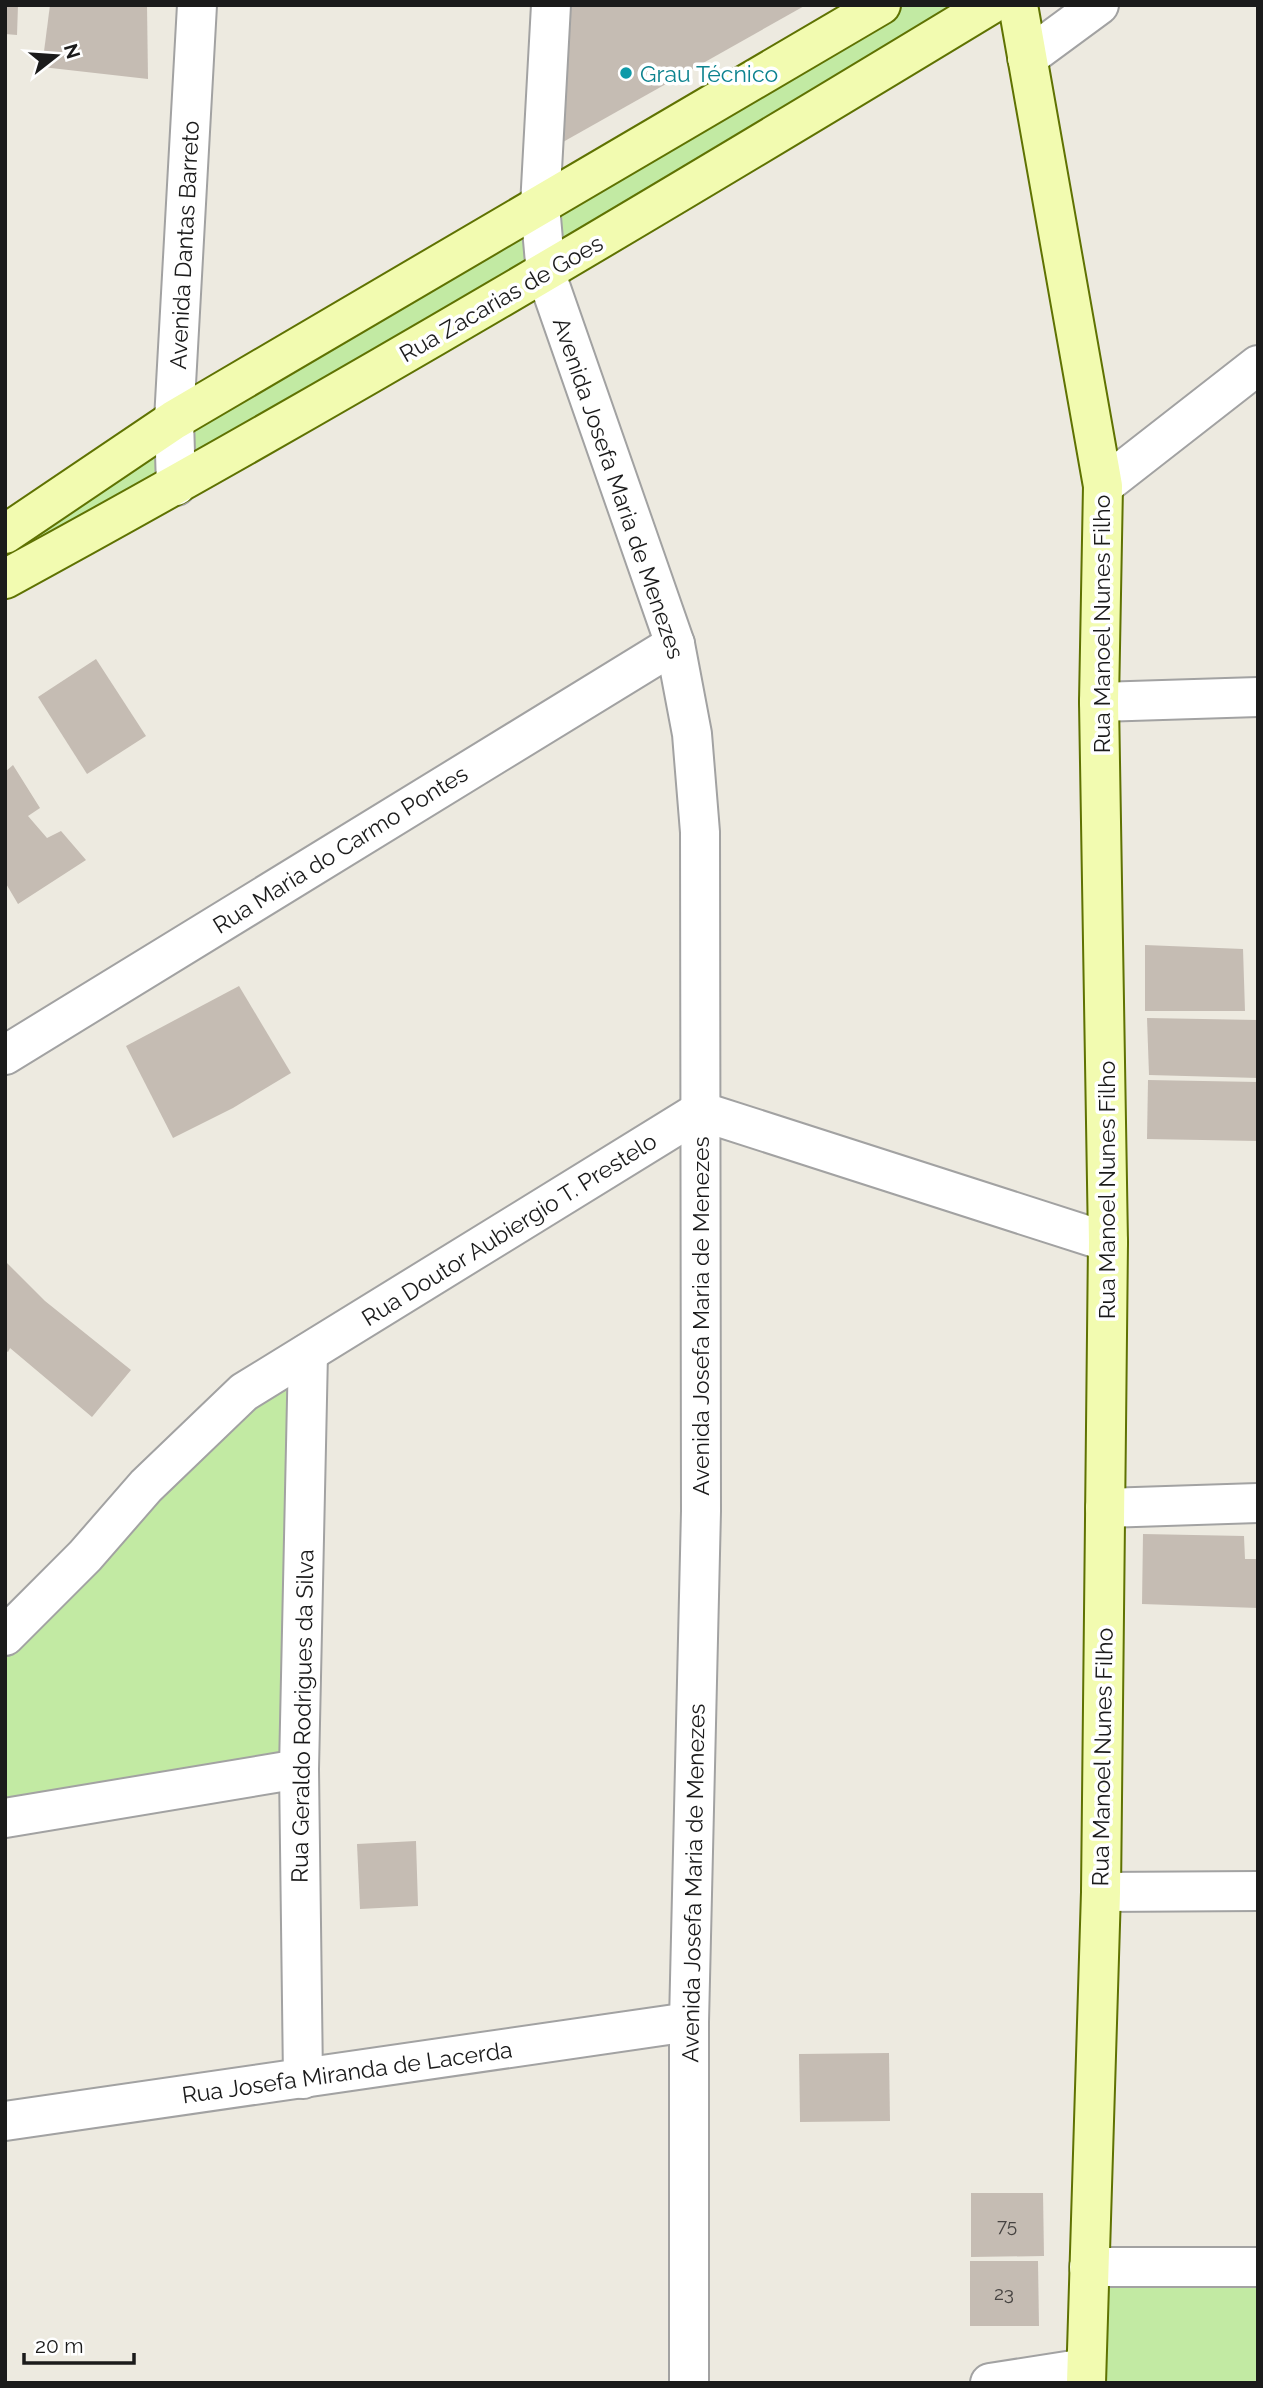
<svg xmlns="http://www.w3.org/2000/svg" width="1263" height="2388" viewBox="0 0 1263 2388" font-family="Raleway,sans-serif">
<rect width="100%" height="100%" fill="#edeae0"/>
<g fill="#c2eaa3">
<polygon points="879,5 989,5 5,579 5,535"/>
<polygon points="294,1376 285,1756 5,1806 5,1653 157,1486"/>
<polygon points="1258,2279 1258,2383 1097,2383 1099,2280"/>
</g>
<g fill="#c5bcb3">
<polygon points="5,5 18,5 17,35 5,34"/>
<polygon points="50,5 147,5 148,79 42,67"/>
<polygon points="571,5 806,5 563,142"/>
<polygon points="96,659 146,736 87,774 38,697"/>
<polygon points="13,765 40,808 28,816 47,838 61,831 86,860 18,904 5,882 5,772"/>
<polygon points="1145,945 1243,949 1245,1011 1145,1011"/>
<polygon points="239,986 291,1073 233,1108 173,1138 126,1046"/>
<polygon points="1147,1018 1258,1020 1258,1078 1149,1075"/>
<polygon points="1148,1080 1258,1082 1258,1141 1147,1139"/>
<polygon points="5,1261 45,1301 131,1370 92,1417 10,1348 8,1352 5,1350"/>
<polygon points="1143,1534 1244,1536 1245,1559 1258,1559 1258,1608 1142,1604"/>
<polygon points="416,1841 418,1906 360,1909 357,1844"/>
<polygon points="889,2053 890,2121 800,2122 799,2054"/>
<polygon points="971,2193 1043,2193 1044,2256 971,2257"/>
<polygon points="970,2261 1038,2261 1039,2326 970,2326"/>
</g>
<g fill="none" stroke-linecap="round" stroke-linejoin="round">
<g stroke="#a2a2a2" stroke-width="42">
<g id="street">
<polyline points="551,5 540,206 546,274 675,644 692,734 700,832 701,1511 689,2022 689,2383"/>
<polyline points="1027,58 1099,5"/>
<polyline points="176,486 174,420 197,5"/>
<polyline points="1103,486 1258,365"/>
<polyline points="1099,702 1258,697"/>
<polyline points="5,1055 675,644"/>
<polyline points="1105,1508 1258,1503"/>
<polyline points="5,1636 85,1556 146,1486 244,1392 700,1111 1108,1242"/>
<polyline points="5,1818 299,1769"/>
<polyline points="1101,1892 1258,1891"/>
<polyline points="303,2079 299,1769 308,1353"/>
<polyline points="5,2121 689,2022"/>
<polyline points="1089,2267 1258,2267"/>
<polyline points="990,2383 1086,2368"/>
</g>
</g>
<g stroke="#5f7202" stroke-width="42">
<g id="secondary">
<polyline points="1018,5 1103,486 1099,702 1108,1242 1101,1892 1086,2383"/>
<polyline points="5,534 174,420 881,5"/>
<path d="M5 579C339 397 665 202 990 5"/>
</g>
</g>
<use href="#street" stroke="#fff" stroke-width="38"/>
<use href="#secondary" stroke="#f2fbb0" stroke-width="38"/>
</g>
<circle fill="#0f9aa8" stroke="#fff" stroke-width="2.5" cx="626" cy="73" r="7"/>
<g text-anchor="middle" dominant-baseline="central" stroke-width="7" stroke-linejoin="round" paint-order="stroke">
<g font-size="19" fill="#464341">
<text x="1007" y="2225">75</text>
<text x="1004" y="2293">23</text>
</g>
<g font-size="23" fill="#0d838f" stroke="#fff" text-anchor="start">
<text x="640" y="73">Grau Técnico</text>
</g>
<g font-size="23" fill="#1b1b1b" stroke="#fff">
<text transform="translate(184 245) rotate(-87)">Avenida Dantas Barreto</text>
<text transform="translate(501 298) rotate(-30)">Rua Zacarias de Goes</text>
<text transform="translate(619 488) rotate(71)">Avenida Josefa Maria de Menezes</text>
<text transform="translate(1101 624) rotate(-90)">Rua Manoel Nunes Filho</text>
<text transform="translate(340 849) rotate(-32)">Rua Maria do Carmo Pontes</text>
<text transform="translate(1106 1190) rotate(-90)">Rua Manoel Nunes Filho</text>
<text transform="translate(509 1229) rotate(-32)">Rua Doutor Aubiergio T. Prestelo</text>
<text transform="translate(700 1316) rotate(-90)">Avenida Josefa Maria de Menezes</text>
<text transform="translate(302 1716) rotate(-89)">Rua Geraldo Rodrigues da Silva</text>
<text transform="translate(1102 1757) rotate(-89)">Rua Manoel Nunes Filho</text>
<text transform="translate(693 1883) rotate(-89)">Avenida Josefa Maria de Menezes</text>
<text transform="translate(347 2072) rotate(-8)">Rua Josefa Miranda de Lacerda</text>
</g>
</g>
<rect width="1263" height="2388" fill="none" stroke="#1b1b1b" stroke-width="14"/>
<g transform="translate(56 56) rotate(73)" stroke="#ffffff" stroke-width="5" paint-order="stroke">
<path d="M0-5L12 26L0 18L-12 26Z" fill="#1b1b1b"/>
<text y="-10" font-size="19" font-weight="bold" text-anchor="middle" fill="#1b1b1b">N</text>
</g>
<path d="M24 2353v10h110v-10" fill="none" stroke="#1b1b1b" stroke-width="3.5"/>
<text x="35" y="2353" font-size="21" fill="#1b1b1b" stroke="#ffffff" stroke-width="5" paint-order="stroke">20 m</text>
</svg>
